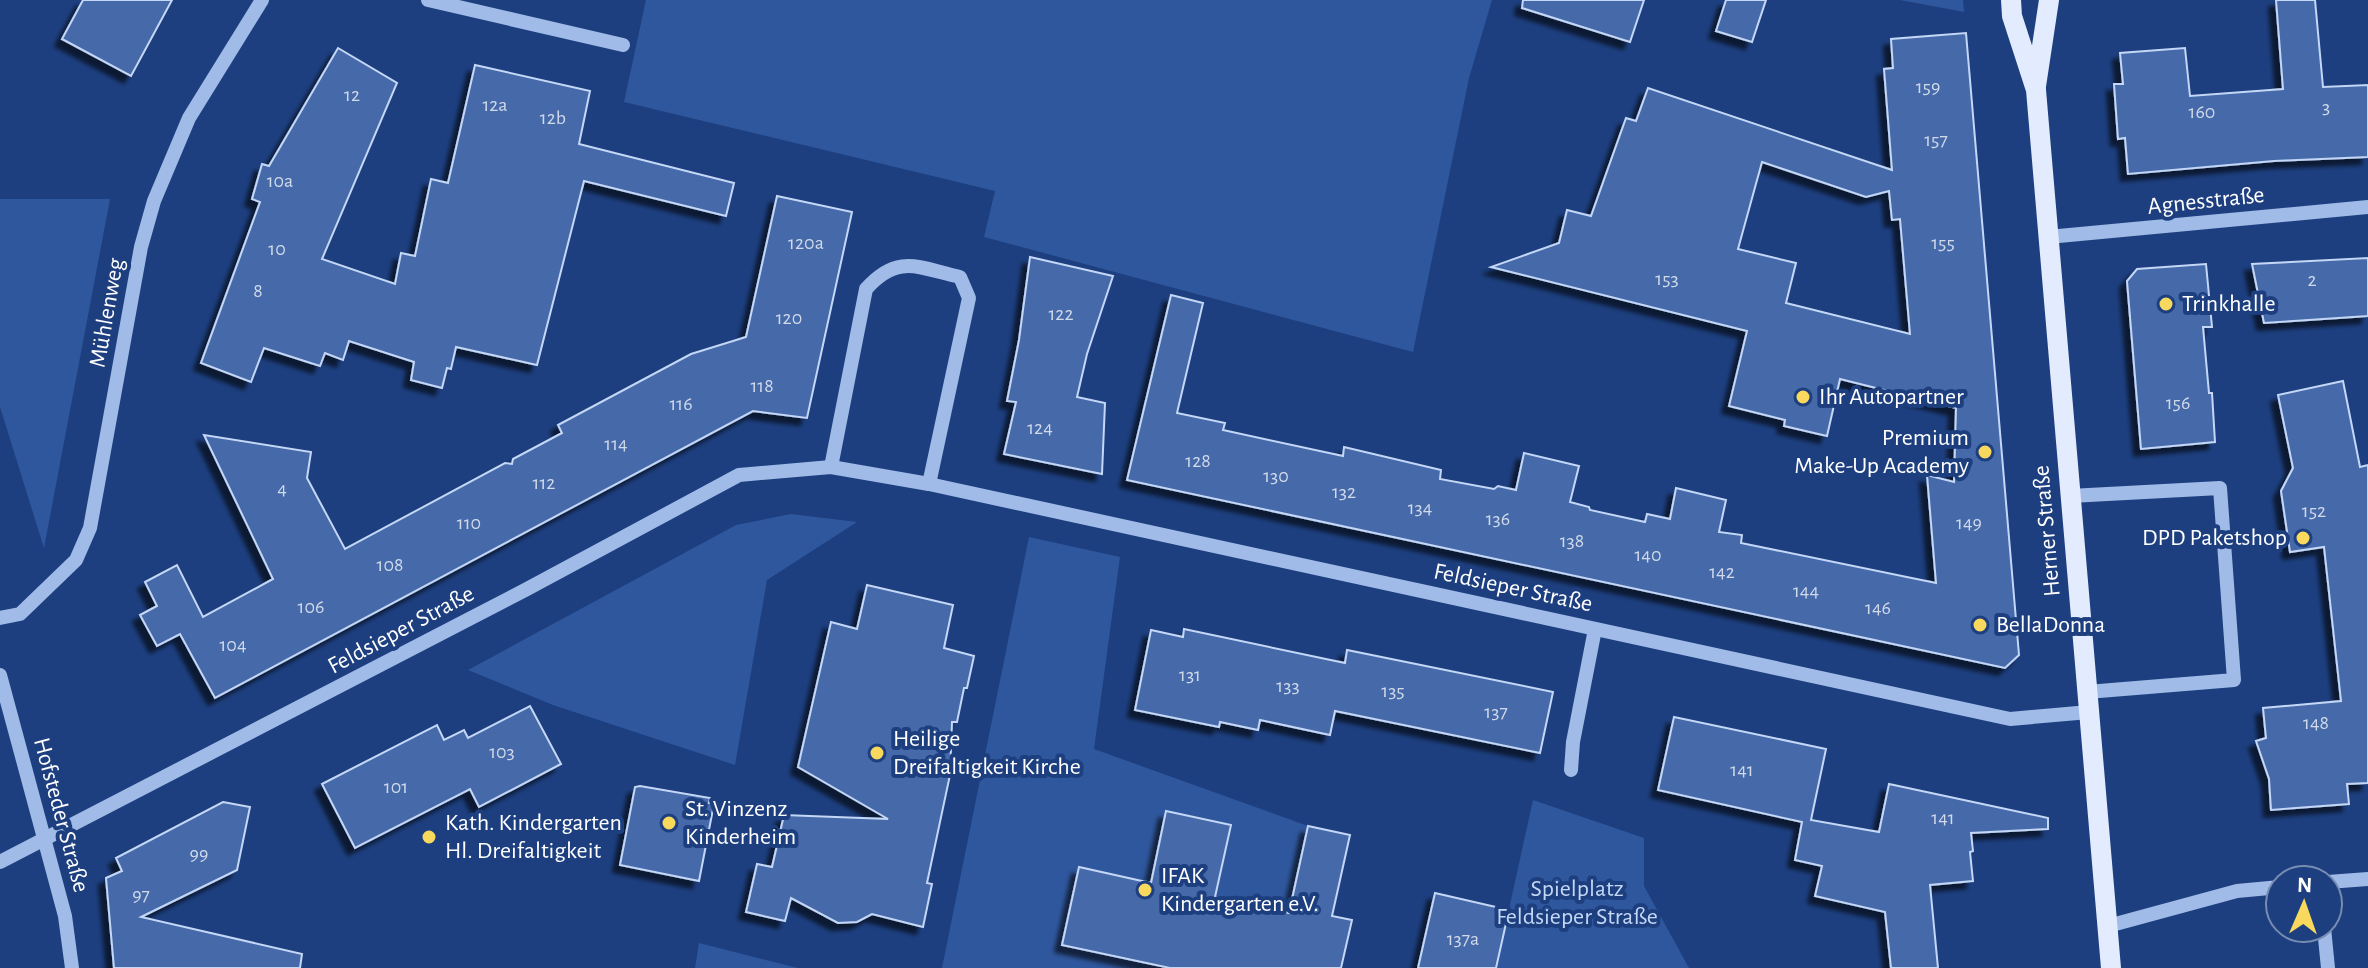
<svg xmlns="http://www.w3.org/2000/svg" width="2368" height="968" viewBox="0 0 2368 968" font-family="'Alegreya Sans',sans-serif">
<defs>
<filter id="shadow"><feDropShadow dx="-7" dy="7" stdDeviation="2" flood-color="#0009"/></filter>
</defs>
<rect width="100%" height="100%" fill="#1d3f7f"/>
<g fill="#2f579d">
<polygon points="646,0 1492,0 1469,78 1413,352 984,237 995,191 624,102"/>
<polygon points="1900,0 1963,0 1964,12"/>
<polygon points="0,199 110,199 44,548 0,407"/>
<polygon points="791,514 857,522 767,580 735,765 553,705 468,670 736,525"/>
<polygon points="1029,537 1120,557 1094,749 1308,826 1277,968 942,968"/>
<polygon points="1533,800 1644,838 1644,886 1689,968 1496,968"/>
<polygon points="699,943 798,968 695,968"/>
</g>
<g fill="#4569a9" stroke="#c4d7f6" stroke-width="2" fill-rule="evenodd" filter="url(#shadow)">
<polygon points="83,0 172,0 131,76 62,39"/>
<polygon points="1523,0 1644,0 1630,42 1522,8"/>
<polygon points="1726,0 1766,0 1752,42 1716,31"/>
<polygon points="2276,0 2315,0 2323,87 2368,85 2368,157 2274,161 2128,174 2125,138 2118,139 2114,84 2123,84 2120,53 2185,48 2190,96 2283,89"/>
<path d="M1966 33 2019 655 2005 668 1127 480 1171 295 1203 303 1177 413 1225 423 1223 430 1343 456 1344 447 1441 470 1440 479 1494 489 1498 486 1516 490 1524 453 1579 466 1570 502 1589 507 1590 510 1645 522 1647 514 1670 519 1676 488 1726 500 1719 532 1742 535 1741 543 1936 583 1927 475 1954 482 1956 408 1840 379 1827 436 1784 426 1785 420 1729 406 1747 331 1491 267 1559 243 1567 210 1591 216 1626 118 1636 121 1648 88 1892 170 1884 69 1893 68 1891 39ZM1762 162 1866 197 1889 191 1892 220 1900 219 1910 334 1786 303 1796 263 1738 249Z"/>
<polygon points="338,48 397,83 322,259 395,284 401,253 415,256 431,179 448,183 475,65 590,91 579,144 734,183 726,216 584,181 537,365 456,347 451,369 447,368 442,388 411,380 414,362 349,341 343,360 325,353 320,366 264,348 251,382 201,363 260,202 252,199 262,164 269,166"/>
<polygon points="777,196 852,212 807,418 753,411 215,698 180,634 157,646 140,615 157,606 145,582 177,565 203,617 273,579 204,435 311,452 307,478 345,549 505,463 512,464 513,459 562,433 558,425 691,354 746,337"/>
<polygon points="1030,257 1113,276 1087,354 1077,397 1105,403 1102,474 1004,454 1016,402 1007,401 1019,340"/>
<polygon points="2368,258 2368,316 2264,323 2252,264"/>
<polygon points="2206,264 2212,327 2203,327 2209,393 2212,393 2215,442 2141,449 2127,281 2137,269"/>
<polygon points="2343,381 2360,467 2368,465 2368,783 2347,784 2349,804 2271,810 2269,779 2256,741 2266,738 2263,708 2341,701 2324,547 2290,552 2281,491 2293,468 2278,395"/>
<polygon points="867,585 953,605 944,648 974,656 967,688 964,688 957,722 952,722 950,775 927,883 932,884 923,927 872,914 857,922 838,923 791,898 785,921 746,912 757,864 772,867 784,815 888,819 798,767 831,622 857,629"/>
<polygon points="1184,629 1345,663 1347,650 1553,692 1540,753 1335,711 1330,735 1260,720 1258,730 1220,722 1219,727 1135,710 1151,630 1183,637"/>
<polygon points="530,706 561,764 479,807 470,789 355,848 322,784 437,725 444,740 464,730 468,738"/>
<polygon points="1674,717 1826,749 1811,820 1879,832 1889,784 2048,818 2048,829 1971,833 1973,851 1970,852 1973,881 1930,885 1938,968 1891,968 1885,912 1815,896 1822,866 1795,860 1802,822 1658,790"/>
<polygon points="640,786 710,798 709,803 714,804 699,881 620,865 635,787"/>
<polygon points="223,802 250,807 237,870 141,917 302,954 300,968 114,968 106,878 122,871 116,858"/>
<polygon points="1166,811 1231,825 1215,897 1289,913 1308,826 1350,835 1332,916 1352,920 1341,968 1170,968 1062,945 1079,867 1151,883"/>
<polygon points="1435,893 1509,910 1496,968 1418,968"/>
</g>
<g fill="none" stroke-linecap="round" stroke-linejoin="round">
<g stroke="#a0bbe8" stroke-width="14">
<polyline points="428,0 623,45"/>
<polyline points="2048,237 2368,207"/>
<path d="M831 467 866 289C898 253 919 268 960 277L969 298 929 484"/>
<polyline points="2070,496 2220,488 2234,680 2087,692"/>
<polyline points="0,618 20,614 76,560 90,528 141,247 154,201 189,118 262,0"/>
<polyline points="0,675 65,916 72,968"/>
<polyline points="1571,770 1573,742 1595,629"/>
<polyline points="0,862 527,589 739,475 831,467 929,484 2010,719 2089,712"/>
<polyline points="2328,882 2368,879"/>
<polyline points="2108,926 2237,891 2280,887"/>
<polyline points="2324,928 2328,968"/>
</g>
<g stroke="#e3ebfe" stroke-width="20">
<polyline points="2011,0 2012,16 2036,90 2111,968"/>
<polyline points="2036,86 2049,0"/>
</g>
</g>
<g fill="#f8d95e" stroke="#1d3f7f" stroke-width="3">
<circle cx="2166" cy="304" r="8"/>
<circle cx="1803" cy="397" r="8"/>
<circle cx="1985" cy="452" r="8"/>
<circle cx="2303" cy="538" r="8"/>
<circle cx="1980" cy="625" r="8"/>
<circle cx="877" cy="753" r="8"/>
<circle cx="669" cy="823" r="8"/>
<circle cx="429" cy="837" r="8"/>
<circle cx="1145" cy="890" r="8"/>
</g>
<g text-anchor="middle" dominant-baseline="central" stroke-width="8" stroke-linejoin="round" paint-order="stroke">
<g font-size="20" fill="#d0daea">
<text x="1928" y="87">159</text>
<text x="352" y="95">12</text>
<text x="495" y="105">12a</text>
<text x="2326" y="107">3</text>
<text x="2202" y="112">160</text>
<text x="553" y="118">12b</text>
<text x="1936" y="140">157</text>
<text x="280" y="181">10a</text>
<text x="806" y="243">120a</text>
<text x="1943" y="243">155</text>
<text x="277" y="249">10</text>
<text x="1667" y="279">153</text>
<text x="2312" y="280">2</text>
<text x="258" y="291">8</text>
<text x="1061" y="314">122</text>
<text x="789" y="318">120</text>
<text x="762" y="386">118</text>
<text x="2178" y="403">156</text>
<text x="681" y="404">116</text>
<text x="1040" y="428">124</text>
<text x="616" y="444">114</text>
<text x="1198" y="461">128</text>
<text x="1276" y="476">130</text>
<text x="544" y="483">112</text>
<text x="282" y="489">4</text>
<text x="1344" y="492">132</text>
<text x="1420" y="508">134</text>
<text x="2314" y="511">152</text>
<text x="1498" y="519">136</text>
<text x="469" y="523">110</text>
<text x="1969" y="523">149</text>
<text x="1572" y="541">138</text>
<text x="1648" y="555">140</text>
<text x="390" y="565">108</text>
<text x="1722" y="572">142</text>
<text x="1806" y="591">144</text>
<text x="311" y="607">106</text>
<text x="1878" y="608">146</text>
<text x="233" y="645">104</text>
<text x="1190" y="675">131</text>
<text x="1288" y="686">133</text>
<text x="1393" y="691">135</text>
<text x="1496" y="712">137</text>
<text x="2316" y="723">148</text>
<text x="502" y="752">103</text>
<text x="1742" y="770">141</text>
<text x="396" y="787">101</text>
<text x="1943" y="818">141</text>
<text x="199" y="854">99</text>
<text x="141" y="895">97</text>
<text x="1463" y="939">137a</text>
</g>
<g font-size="24" fill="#fff" stroke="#1d3f7f">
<text transform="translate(2206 201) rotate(-6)">Agnesstraße</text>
<text transform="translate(107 313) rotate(-80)">Mühlenweg</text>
<text transform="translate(2047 531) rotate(-95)">Herner Straße</text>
<text transform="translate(1513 588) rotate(12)">Feldsieper Straße</text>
<text transform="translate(401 630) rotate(-28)">Feldsieper Straße</text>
<text transform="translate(61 815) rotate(75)">Hofsteder Straße</text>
</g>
<g font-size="24" fill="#fff" stroke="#1d3f7f" text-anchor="start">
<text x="2182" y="304">Trinkhalle</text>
<text x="1819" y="397">Ihr Autopartner</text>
<text x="1969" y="438" text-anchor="end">Premium<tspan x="1969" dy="28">Make-Up Academy</tspan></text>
<text x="2287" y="538" text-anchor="end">DPD Paketshop</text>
<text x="1996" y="625">BellaDonna</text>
<text x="893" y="739">Heilige<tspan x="893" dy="28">Dreifaltigkeit Kirche</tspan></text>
<text x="685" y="809">St. Vinzenz<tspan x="685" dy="28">Kinderheim</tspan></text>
<text x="445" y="823">Kath. Kindergarten<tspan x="445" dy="28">Hl. Dreifaltigkeit</tspan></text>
<text x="1161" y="876">IFAK<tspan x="1161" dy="28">Kindergarten e.V.</tspan></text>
</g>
<g font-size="24" fill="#c4d7f6" stroke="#1d3f7f">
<text x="1577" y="889">Spielplatz<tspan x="1577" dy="28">Feldsieper Straße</tspan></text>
</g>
</g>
<g transform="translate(2304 904) rotate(2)"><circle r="38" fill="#1d3f7f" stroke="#778cb2" stroke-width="2"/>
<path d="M0-6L14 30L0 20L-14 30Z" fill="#f8d95e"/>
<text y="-12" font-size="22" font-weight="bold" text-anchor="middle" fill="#ffffff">N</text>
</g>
</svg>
